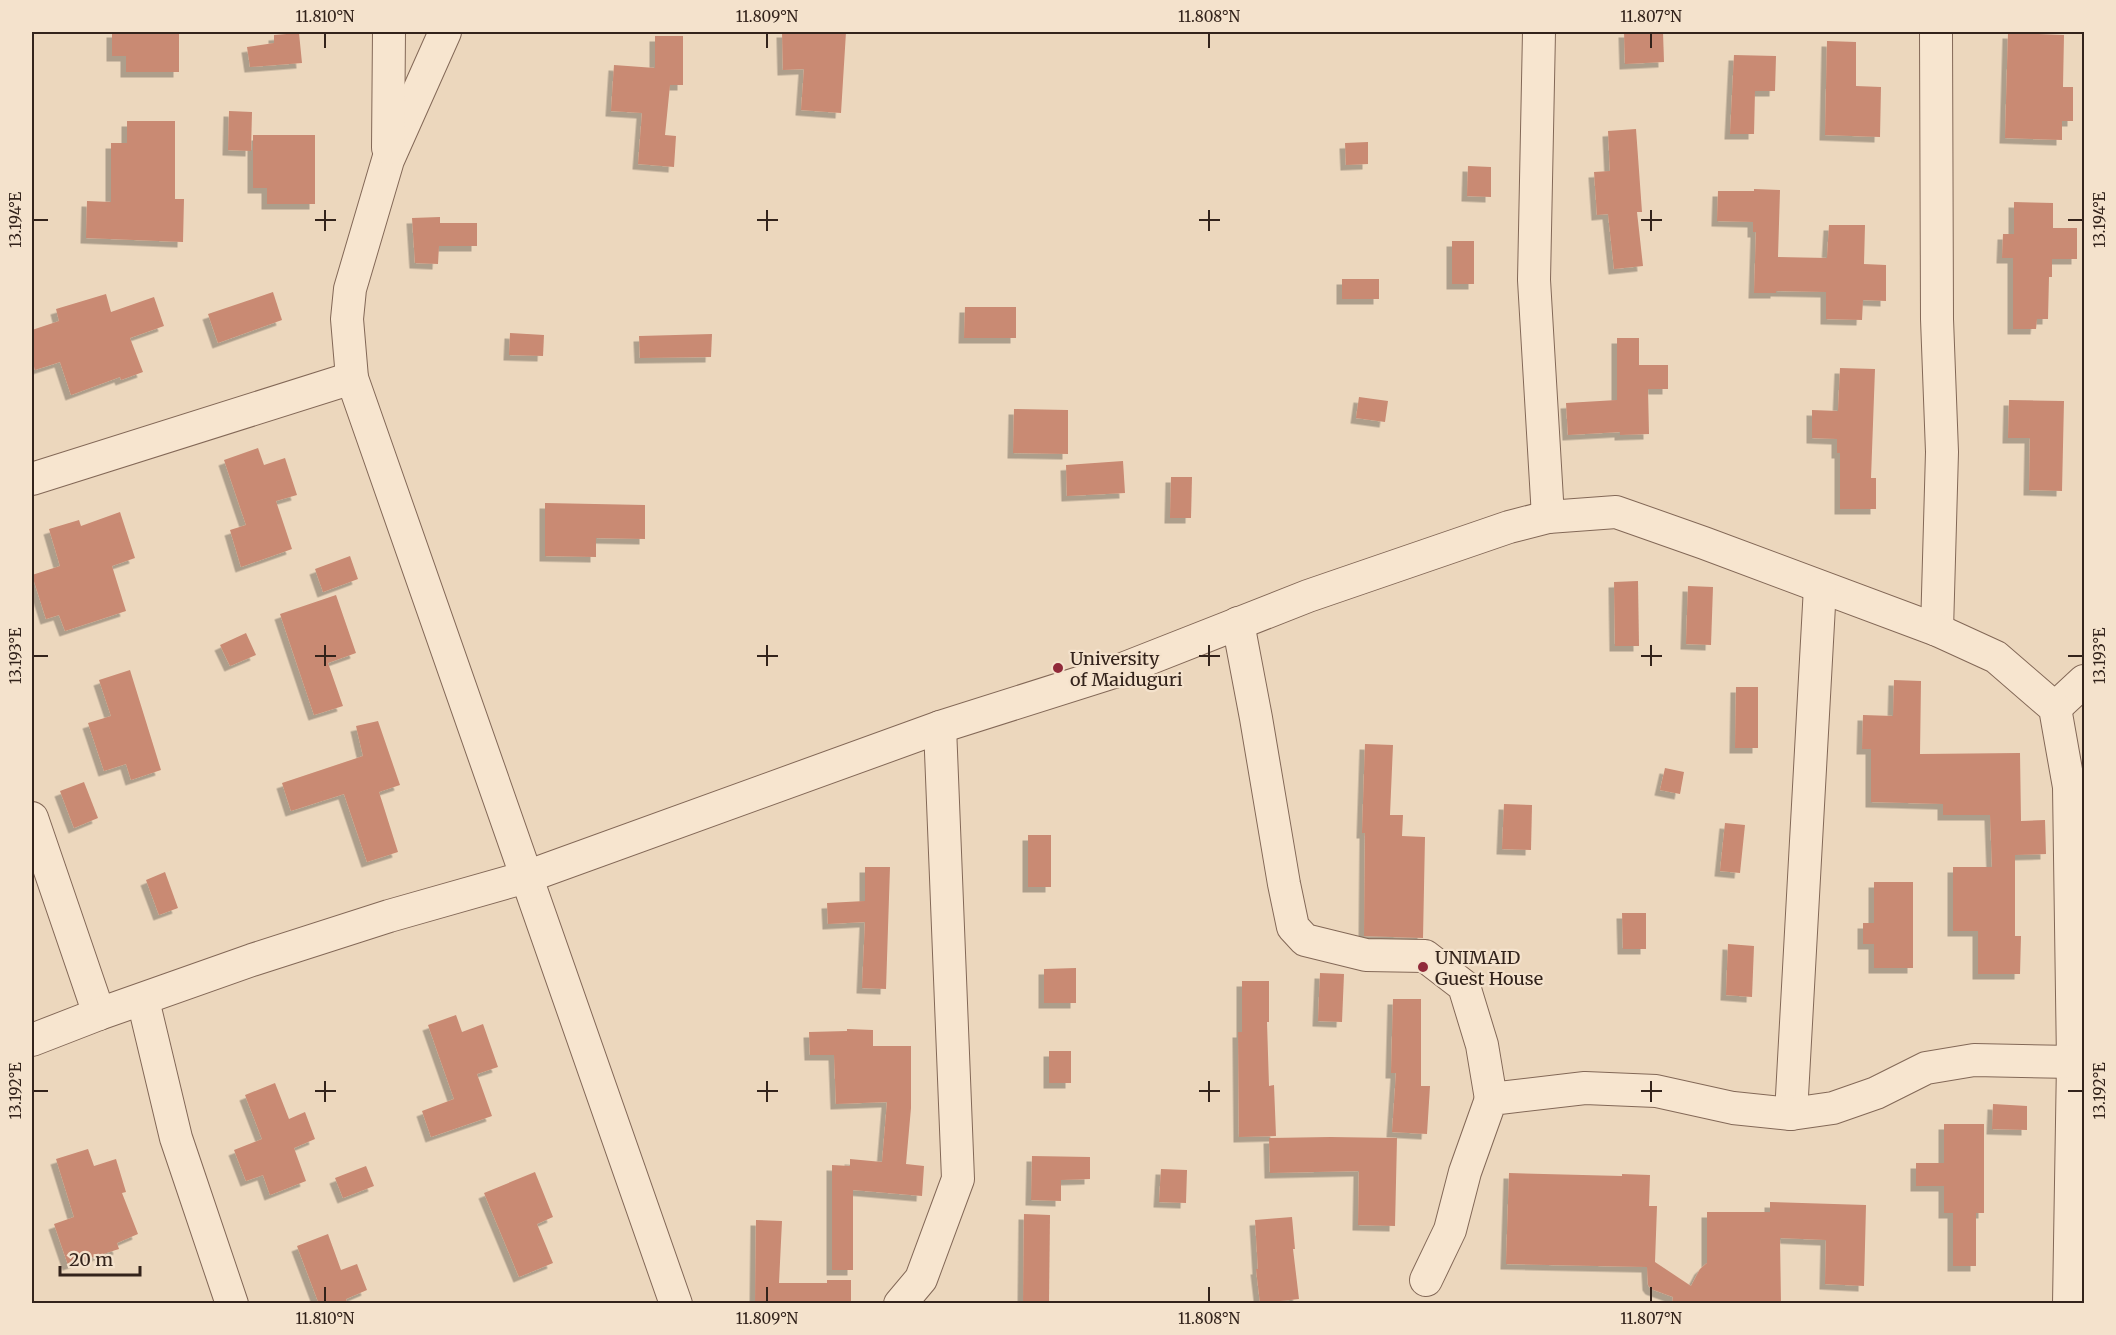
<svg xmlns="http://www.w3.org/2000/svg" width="2116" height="1335" viewBox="0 0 2116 1335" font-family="Merriweather,serif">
<defs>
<filter id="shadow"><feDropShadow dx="-5.5" dy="5.5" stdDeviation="0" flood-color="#0004"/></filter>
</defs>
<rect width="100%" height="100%" fill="#ecd7bd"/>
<g fill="#c98a73" filter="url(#shadow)">
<polygon points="112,32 179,32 179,72 126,72 126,56 112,56"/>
<polygon points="782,32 846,32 841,113 801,110 804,69 783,70"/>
<polygon points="1624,32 1663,32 1664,62 1625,64"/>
<polygon points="299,33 302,63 250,67 247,47 274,43 274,35"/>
<polygon points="2008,33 2064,35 2063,87 2073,87 2073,121 2062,121 2062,140 2005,138"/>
<polygon points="655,36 683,36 683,85 670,85 665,135 676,136 674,167 638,164 642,113 611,111 614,65 655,68"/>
<polygon points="1827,41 1856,42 1856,86 1881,87 1880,137 1825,135"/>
<polygon points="1734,55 1776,56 1775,91 1755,91 1754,134 1730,134"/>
<polygon points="229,111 252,112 251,151 228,150"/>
<polygon points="127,121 175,121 175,199 184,199 183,242 86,238 87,201 111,202 111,143 127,143"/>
<polygon points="1636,129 1642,212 1637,212 1643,266 1614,269 1608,214 1597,215 1594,172 1610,171 1608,131"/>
<polygon points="253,135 315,135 315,204 267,204 267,188 253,188"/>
<polygon points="1368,142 1368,164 1346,165 1345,143"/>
<polygon points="1468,166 1491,167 1491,197 1467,196"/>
<polygon points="1754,189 1780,190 1778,257 1827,258 1829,225 1865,225 1864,264 1886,265 1886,301 1863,300 1862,320 1826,319 1826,292 1776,291 1776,293 1754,293 1756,232 1753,232 1753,222 1717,221 1718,191 1754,191"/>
<polygon points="2014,202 2053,203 2053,228 2077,228 2077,259 2052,259 2052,277 2049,277 2048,319 2037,319 2036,329 2013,329 2013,258 2002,258 2003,234 2014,234"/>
<polygon points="440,217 440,223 477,223 477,246 439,246 438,264 415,263 412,218"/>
<rect x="1452" y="241" width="22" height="43"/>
<rect x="1342" y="279" width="37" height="20"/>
<polygon points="273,292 282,320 218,343 208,314"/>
<polygon points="106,294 111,312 154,297 164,326 130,338 143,372 121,380 120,377 71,395 60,362 35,370 32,359 32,330 59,321 56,309"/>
<polygon points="965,307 1016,307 1016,338 964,338"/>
<polygon points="510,333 544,335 543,356 509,355"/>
<polygon points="712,334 711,357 640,358 639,336"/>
<polygon points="1617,338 1639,338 1639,365 1668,365 1668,389 1648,389 1649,434 1620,435 1620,432 1568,435 1566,403 1617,400"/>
<polygon points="1840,368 1875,369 1871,478 1876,478 1876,509 1840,509 1840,453 1837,453 1837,439 1812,438 1812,410 1838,411"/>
<polygon points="1359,397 1388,401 1385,422 1356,418"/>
<polygon points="2009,400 2064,401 2062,491 2029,490 2030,438 2008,438"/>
<polygon points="1014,409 1068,410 1068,454 1013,453"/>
<polygon points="258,448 264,465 285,458 297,495 276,501 292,549 241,567 230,530 246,525 224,460"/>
<polygon points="1123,461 1125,493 1067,496 1066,465"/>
<polygon points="1171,477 1192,477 1191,518 1170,518"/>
<polygon points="545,503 645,505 645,539 596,538 596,557 545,556"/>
<polygon points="120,512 135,558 112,566 126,611 65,631 59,615 46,619 32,575 60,566 49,529 79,520 81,526"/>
<polygon points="350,556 358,579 323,592 315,569"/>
<polygon points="1638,581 1639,646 1615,646 1614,582"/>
<polygon points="1688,586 1713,587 1711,645 1686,644"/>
<polygon points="336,595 356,653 328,663 343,706 314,715 280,614"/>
<polygon points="246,633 256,655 230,666 220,645"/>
<polygon points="130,670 161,770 131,780 126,764 104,771 88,723 111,716 99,680"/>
<polygon points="1894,680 1921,681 1920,754 2020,753 2021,821 2045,820 2046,854 2015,855 2015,936 2021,936 2020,974 1978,974 1978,931 1953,931 1953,867 1992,867 1990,815 1943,815 1943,804 1871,802 1871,749 1862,749 1863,715 1893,716"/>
<polygon points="1736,687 1758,687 1758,748 1735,748"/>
<polygon points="378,721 400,785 379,792 398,852 367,862 344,794 291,811 282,783 363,756 356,726"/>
<polygon points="1365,744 1393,745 1390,815 1403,815 1402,836 1425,837 1423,938 1364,936 1365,833 1362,833"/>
<polygon points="1665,768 1684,772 1680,794 1660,790"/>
<polygon points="84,782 98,818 74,828 60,791"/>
<polygon points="1504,804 1532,805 1531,850 1502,849"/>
<polygon points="1725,823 1745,825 1740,873 1720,871"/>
<rect x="1028" y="835" width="23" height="52"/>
<polygon points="865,867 890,867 886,989 862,988 865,922 828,924 827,903 865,901"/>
<polygon points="165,872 178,908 159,915 146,880"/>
<polygon points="1874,882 1913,882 1913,968 1874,968 1874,944 1863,944 1863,923 1874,923"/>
<polygon points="1622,913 1646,913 1646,949 1623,949"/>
<polygon points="1728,944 1754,946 1752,997 1726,995"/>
<polygon points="1076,968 1076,1003 1044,1003 1044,969"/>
<polygon points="1320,973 1344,974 1342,1022 1318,1021"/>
<polygon points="1242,981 1269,981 1269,1022 1267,1022 1269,1086 1274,1085 1276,1136 1239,1137 1238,1032 1242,1032"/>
<polygon points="1393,999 1421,999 1421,1086 1430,1086 1427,1134 1392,1132 1396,1073 1391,1073"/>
<polygon points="456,1015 462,1032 483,1024 498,1067 477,1074 492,1116 431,1137 422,1111 454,1099 428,1025"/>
<polygon points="847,1029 873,1030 873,1046 911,1046 911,1108 906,1164 924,1166 922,1196 853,1190 853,1270 832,1270 832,1165 850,1166 850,1159 882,1162 887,1102 836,1104 834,1055 810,1055 809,1032 847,1031"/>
<rect x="1049" y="1051" width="22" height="32"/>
<polygon points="275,1083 289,1119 305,1112 315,1139 294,1148 306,1181 270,1195 263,1175 246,1181 234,1150 262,1139 245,1095"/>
<polygon points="1993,1104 2027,1106 2027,1130 1992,1129"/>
<polygon points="1944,1124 1984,1124 1984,1213 1976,1213 1976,1266 1953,1266 1953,1213 1944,1213 1944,1186 1916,1186 1916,1163 1944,1163"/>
<polygon points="1330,1137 1397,1138 1395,1226 1358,1225 1359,1171 1270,1173 1269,1138"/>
<polygon points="88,1149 94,1166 116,1159 126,1192 122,1193 138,1234 117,1243 119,1249 68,1265 54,1224 74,1217 56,1159"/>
<polygon points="1032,1156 1090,1157 1090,1179 1061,1180 1061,1201 1031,1200"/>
<polygon points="366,1166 374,1186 343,1198 335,1178"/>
<polygon points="1161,1169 1187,1170 1186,1203 1159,1202"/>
<polygon points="535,1172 553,1217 537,1224 553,1263 519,1277 484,1193"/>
<polygon points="1509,1173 1622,1176 1622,1174 1650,1175 1649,1206 1657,1206 1655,1262 1691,1286 1700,1269 1707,1263 1707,1212 1770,1212 1770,1202 1866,1205 1864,1286 1825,1284 1826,1240 1780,1238 1781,1304 1672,1304 1673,1297 1651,1289 1648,1285 1647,1267 1506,1264"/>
<polygon points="1024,1214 1050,1215 1049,1304 1023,1304"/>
<polygon points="1292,1217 1295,1249 1293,1249 1299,1299 1260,1303 1256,1269 1258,1269 1255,1220"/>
<polygon points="756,1220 782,1221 779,1283 827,1283 827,1280 851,1280 851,1304 755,1304"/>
<polygon points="328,1234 341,1270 357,1264 367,1290 346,1299 347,1304 319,1304 297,1246"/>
</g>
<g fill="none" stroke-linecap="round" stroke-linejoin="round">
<g stroke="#836857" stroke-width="34">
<g id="street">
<polyline points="445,32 388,160 350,289 347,319 352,378 676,1304"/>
<polyline points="1539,32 1534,280 1548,517"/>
<polyline points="1936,32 1937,319 1942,452 1937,630"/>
<polyline points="388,148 389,32"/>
<polyline points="32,479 352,378"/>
<polyline points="1238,623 1256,718 1284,884 1293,927 1305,940 1366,955 1425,956 1464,986 1482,1045 1491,1099"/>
<polyline points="2055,708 2084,681"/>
<polyline points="32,818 99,1014"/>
<polyline points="143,1000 176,1138 232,1304"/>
<polyline points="32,1040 99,1014 252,960 389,916 526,877 940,727 1120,670 1308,596 1509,527 1548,517 1616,512 1704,543 1937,630 1996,657 2055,708 2069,787 2073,1062 2069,1304"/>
<polyline points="1791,1114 1820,587"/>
<polyline points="1426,1280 1450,1230 1465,1172 1491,1099 1585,1088 1656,1091 1733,1108 1791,1114 1833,1108 1876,1093 1926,1068 1974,1060 2073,1062"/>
<polyline points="900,1304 921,1279 958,1179 940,727"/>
</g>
</g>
<use href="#street" stroke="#f7e5cf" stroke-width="32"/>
</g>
<path fill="none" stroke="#33231b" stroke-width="2" d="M325 33V48M767 33V48M1209 33V48M1651 33V48M325 210V231M767 210V231M1209 210V231M1651 210V231M33 220H48M315 220H336M757 220H778M1199 220H1220M1641 220H1662M2068 220H2083M325 645V666M767 645V666M1209 645V666M1651 645V666M33 656H48M315 656H336M757 656H778M1199 656H1220M1641 656H1662M2068 656H2083M325 1081V1102M767 1081V1102M1209 1081V1102M1651 1081V1102M33 1091H48M315 1091H336M757 1091H778M1199 1091H1220M1641 1091H1662M2068 1091H2083M325 1287V1302M767 1287V1302M1209 1287V1302M1651 1287V1302"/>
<g fill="#902939" stroke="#f4e2cc" stroke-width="2">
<circle cx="1058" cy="668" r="6"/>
<circle cx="1423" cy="967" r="6"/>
</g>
<g text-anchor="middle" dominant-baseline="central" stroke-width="4.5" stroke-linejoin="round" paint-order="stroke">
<g font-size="18" fill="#33231b" stroke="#f4e2cc" text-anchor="start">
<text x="1070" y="658">University<tspan x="1070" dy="21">of Maiduguri</tspan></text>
<text x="1435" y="957">UNIMAID<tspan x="1435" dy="21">Guest House</tspan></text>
</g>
</g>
<rect width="2116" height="1335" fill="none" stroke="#f4e2cc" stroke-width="66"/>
<path d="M60 1266v9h80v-9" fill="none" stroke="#33231b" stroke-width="3"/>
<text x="69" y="1266" font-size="18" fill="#33231b" stroke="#f4e2cc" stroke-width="4.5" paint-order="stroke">20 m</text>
<rect x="33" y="33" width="2050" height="1269" fill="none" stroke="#33231b" stroke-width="2"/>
<g font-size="15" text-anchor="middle" fill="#33231b">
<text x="325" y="22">11.810°N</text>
<text x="767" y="22">11.809°N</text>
<text x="1209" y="22">11.808°N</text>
<text x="1651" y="22">11.807°N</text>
<text transform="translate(2100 220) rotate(-90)" y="5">13.194°E</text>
<text transform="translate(16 220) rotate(-90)" y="5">13.194°E</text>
<text transform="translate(2100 656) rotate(-90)" y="5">13.193°E</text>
<text transform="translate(16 656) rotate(-90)" y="5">13.193°E</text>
<text transform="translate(2100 1091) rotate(-90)" y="5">13.192°E</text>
<text transform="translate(16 1091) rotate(-90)" y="5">13.192°E</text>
<text x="325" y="1324">11.810°N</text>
<text x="767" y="1324">11.809°N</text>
<text x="1209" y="1324">11.808°N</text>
<text x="1651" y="1324">11.807°N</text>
</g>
</svg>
